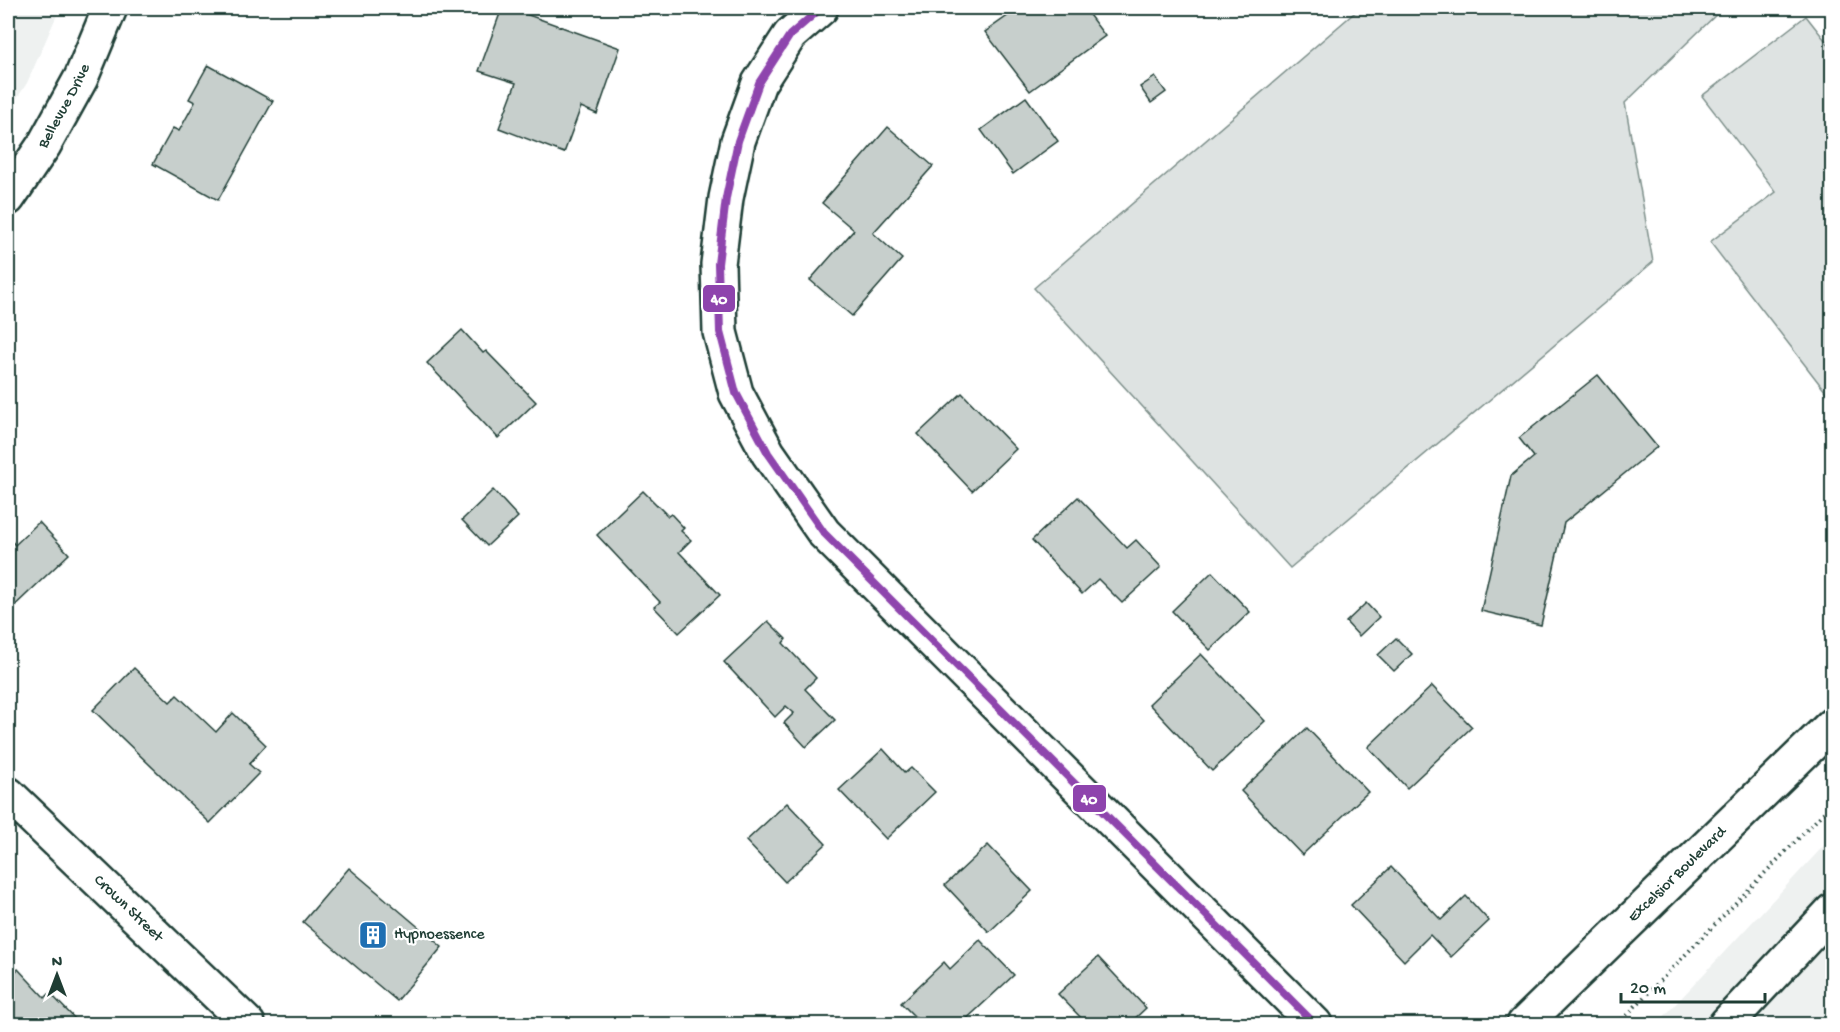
<svg xmlns="http://www.w3.org/2000/svg" width="1840" height="1032" viewBox="0 0 1840 1032" font-family="'Gochi Hand',sans-serif">
<rect width="100%" height="100%" fill="#fff"/>
<filter id="ink" filterUnits="userSpaceOnUse"><feTurbulence type="fractalNoise" baseFrequency=".0167" numOctaves="2"/><feDisplacementMap in="SourceGraphic" scale="12" xChannelSelector="R" yChannelSelector="G"/><feConvolveMatrix kernelMatrix="1 2 1 2 8 2 1 2 1" color-interpolation-filters="sRGB"/></filter>
<g filter="url(#ink)">
<g fill="#eef1f0">
<polygon points="8,8 60,8 27,83 8,112"/>
<polygon points="1832,837 1832,1024 1657,1024"/>
</g>
<g fill="#dee3e2" stroke="#7e908b" stroke-width="1.5">
<polygon points="1360,8 1723,8 1625,103 1653,262 1290,568 1034,288"/>
<polygon points="1806,16 1832,49 1832,400 1710,242 1776,192 1702,96"/>
</g>
<g fill="#c7cfcc" stroke="#1f3d34" stroke-width="1.5">
<polygon points="502,8 509,8 620,48 597,114 581,107 564,153 499,128 516,83 479,71"/>
<polygon points="1019,8 1084,8 1105,36 1030,91 985,32"/>
<polygon points="208,65 273,101 218,200 153,164 173,128 179,131 195,102 189,99"/>
<polygon points="1155,77 1166,92 1151,103 1140,87"/>
<polygon points="1026,97 1058,141 1013,174 981,130"/>
<polygon points="888,127 933,166 873,233 902,259 852,316 810,280 854,230 822,203"/>
<polygon points="462,330 483,353 486,351 536,402 498,438 427,363"/>
<polygon points="1598,375 1657,447 1564,523 1541,625 1481,611 1511,476 1534,457 1519,438"/>
<polygon points="962,393 1016,449 972,491 918,434"/>
<polygon points="493,490 518,517 487,546 462,520"/>
<polygon points="643,491 668,516 671,514 684,528 681,531 691,540 679,552 720,595 679,633 654,607 660,602 597,535"/>
<polygon points="1078,497 1127,548 1136,540 1161,567 1122,603 1098,579 1082,594 1032,540"/>
<polygon points="39,522 69,554 8,612 8,537 15,545"/>
<polygon points="1212,572 1250,612 1210,650 1172,611"/>
<polygon points="1366,603 1379,617 1359,636 1346,622"/>
<polygon points="768,621 786,639 783,643 816,678 805,689 835,720 806,747 784,723 794,713 786,706 775,717 724,662"/>
<polygon points="1396,638 1412,654 1394,671 1378,655"/>
<polygon points="1201,654 1265,721 1212,771 1149,704"/>
<polygon points="134,668 170,702 177,695 216,732 233,713 266,745 249,764 259,773 210,823 93,710"/>
<polygon points="1432,686 1472,727 1407,788 1368,747"/>
<polygon points="1307,728 1368,792 1302,855 1241,791"/>
<polygon points="883,749 905,773 911,768 935,792 886,839 839,790"/>
<polygon points="787,803 826,844 785,882 746,841"/>
<polygon points="988,845 1032,891 989,932 945,885"/>
<polygon points="1391,867 1441,920 1466,896 1489,921 1451,957 1430,935 1404,961 1351,905"/>
<polygon points="349,868 442,947 397,1001 303,922"/>
<polygon points="980,940 1014,975 961,1024 922,1024 901,1003 944,962 950,969"/>
<polygon points="1098,957 1146,1008 1129,1024 1087,1024 1058,994"/>
<polygon points="18,969 45,998 50,993 80,1024 8,1024 8,979"/>
</g>
<g fill="none" stroke-linecap="round" stroke-linejoin="round">
<g stroke="#1f3d34" stroke-width="38">
<g id="minor">
<polyline points="821,8 790,35 759,83 738,141 726,198 718,264 720,332 736,393 768,453 824,533 1315,1024"/>
<path id="s1" d="M8 198 44 145 81 78 110 8"/>
<path id="s2" d="M8 794 248 1024"/>
<polyline points="1726,1024 1832,911"/>
</g>
</g>
<g stroke="#1f3d34" stroke-width="38">
<g id="major">
<path id="s3" d="M1524 1024 1832 725"/>
</g>
</g>
<polyline stroke="#1f3d34" stroke-width="4" stroke-dasharray="1.5 4.5" stroke-linecap="butt" points="1618,1024 1832,804"/>
<use href="#minor" stroke="#fff" stroke-width="33"/>
<use href="#major" stroke="#fff" stroke-width="33"/>
<g stroke="#fff" stroke-width="12">
<polyline id="bus-1" points="821,8 790,35 759,83 738,141 726,198 718,264 720,332 736,393 768,453 824,533 1315,1024"/>
</g>
<use href="#bus-1" stroke="#8e44ad" stroke-width="8"/>
</g>
</g>
<defs>
<g id="building-square" transform="scale(1.5)"><rect x="-9" y="-9" width="18" height="18" rx="4" fill="#1f6fb2" stroke="#fff"/><path d="M-4-6H4V6H1V3H-1V6H-4ZM-2.5-4.3h1.7v1.8h-1.7ZM.8-4.3h1.7v1.8H.8ZM-2.5-1h1.7V.8h-1.7ZM.8-1h1.7V.8H.8Z" fill="#fff"/></g>
</defs>
<g fill-rule="evenodd">
<use href="#building-square" x="373" y="935"/>
</g>
<g text-anchor="middle" dominant-baseline="central" stroke-width="4.5" stroke-linejoin="round" paint-order="stroke">
<g font-size="16" fill="#1f3d34" stroke="#fff">
<text stroke="none"><textPath href="#s1" startOffset="108">Bellevue Drive</textPath></text>
<text stroke="none"><textPath href="#s3" startOffset="214">Excelsior Boulevard</textPath></text>
<text stroke="none"><textPath href="#s2" startOffset="166">Crown Street</textPath></text>
</g>
<g font-size="16" fill="#1f3d34" stroke="#fff" text-anchor="start">
<text x="394" y="935">Hypnoessence</text>
</g>
</g>
<g stroke="#fff" stroke-width="2">
<rect x="702" y="284" width="34" height="29" rx="6" fill="#8e44ad"/>
<rect x="1072" y="784" width="35" height="29" rx="6" fill="#8e44ad"/>
</g>
<g font-size="16" text-anchor="middle" font-weight="bold" fill="#fff">
<text x="719" y="304">40</text>
<text x="1089" y="804">40</text>
</g>
<rect width="1840" height="1032" fill="none" stroke="#fff" stroke-width="30"/>
<rect x="15" y="15" width="1810" height="1002" fill="none" stroke="#1f3d34" stroke-width="2" filter="url(#ink)"/>
<g transform="translate(57 975)" stroke="#ffffff" stroke-width="4.5" paint-order="stroke">
<path d="M0-4.5L10 22L0 15L-10 22Z" fill="#1f3d34"/>
<text y="-9" font-size="16" font-weight="bold" text-anchor="middle" fill="#1f3d34">N</text>
</g>
<path d="M1621 993v9h144v-9" fill="none" stroke="#1f3d34" stroke-width="3"/>
<text x="1630" y="993" font-size="18" fill="#1f3d34" stroke="#ffffff" stroke-width="4.5" paint-order="stroke">20 m</text>
</svg>
